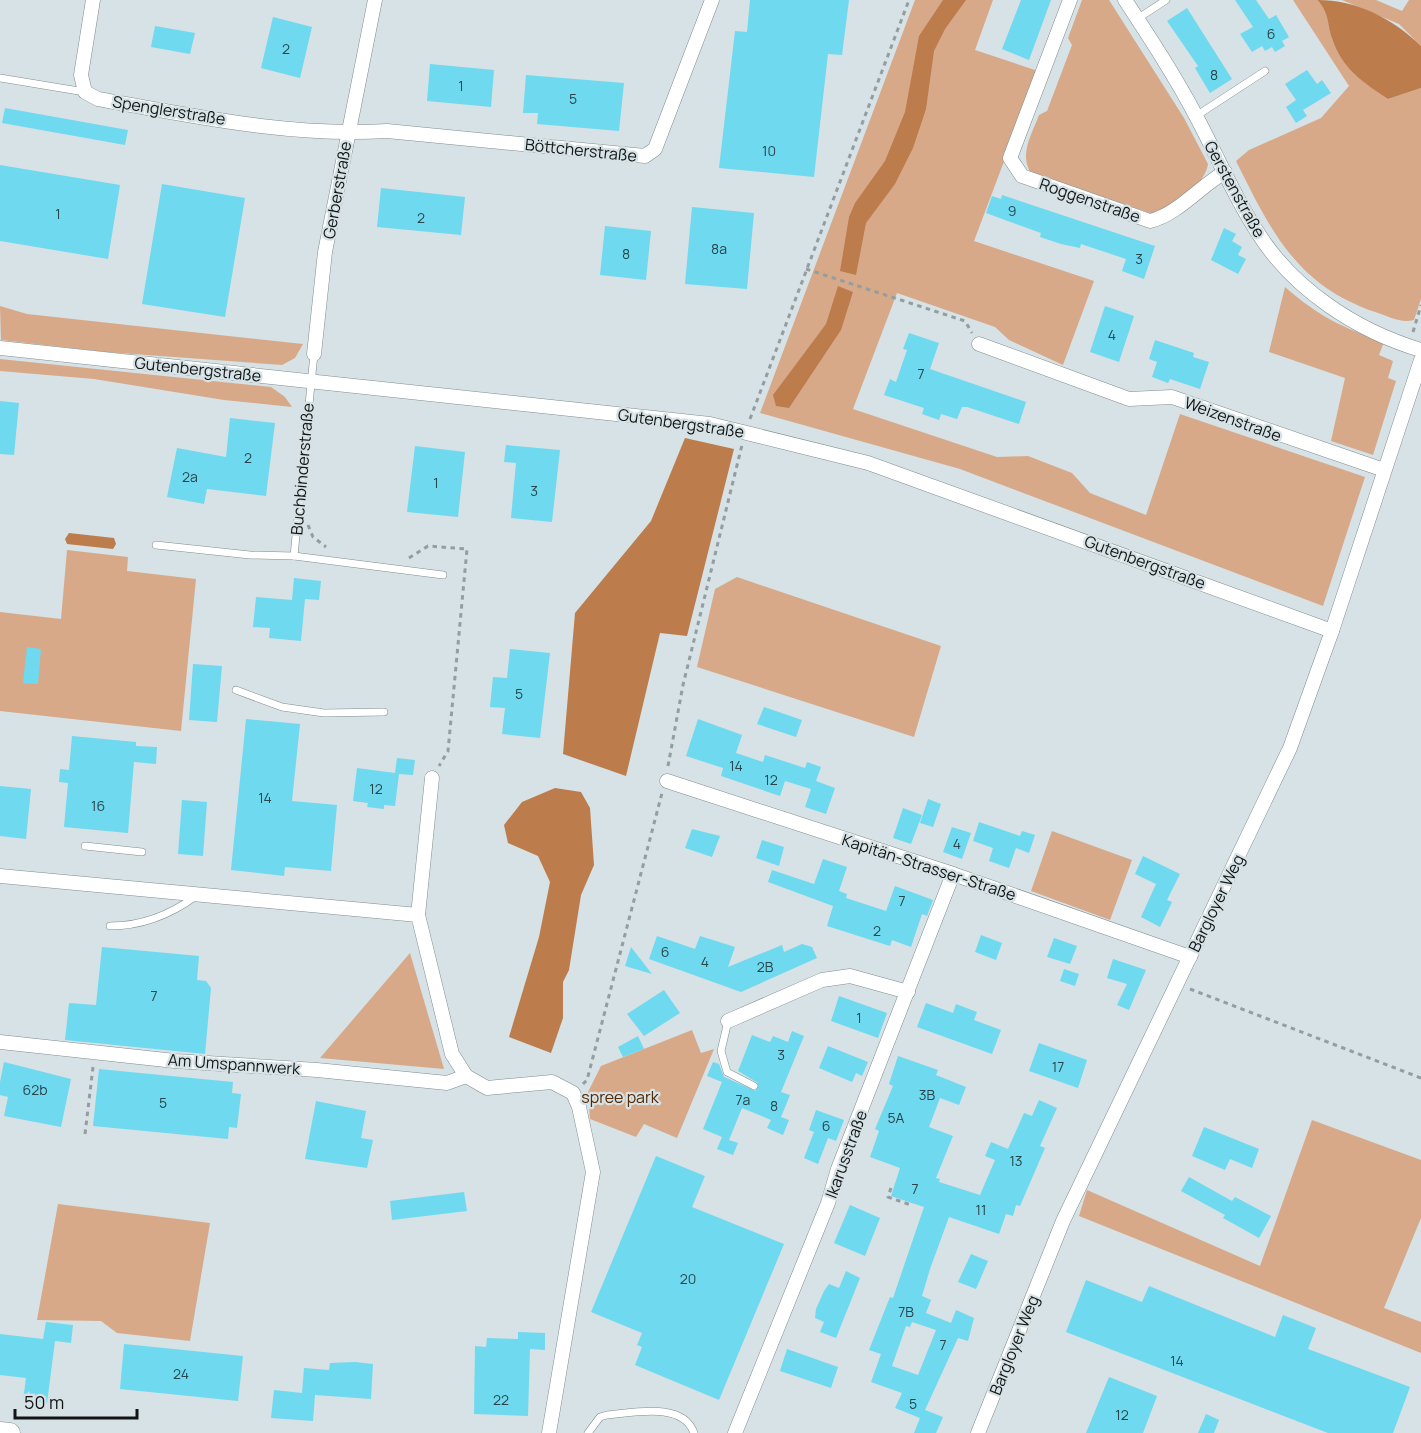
<svg xmlns="http://www.w3.org/2000/svg" width="1421" height="1433" viewBox="0 0 1421 1433" font-family="Manrope,sans-serif">
<rect width="100%" height="100%" fill="#d6e2e5"/>
<g fill="#d7a989">
<polygon points="915,0 993,0 975,50 1038,71 974,241 1094,281 1063,365 1009,340 995,327 897,293 853,409 997,457 1028,456 1072,473 1090,493 1146,515 1180,414 1365,477 1323,606 960,469 760,413"/>
<path d="M1082 0H1109L1184 118 1208 164C1205 185 1174 207 1156 215L1031 173C1019 154 1032 134 1039 115L1047 111 1072 45 1068 38Z"/>
<path d="M1293 0H1317L1325 8 1333 40 1388 99 1421 88V299L1414 320C1401 324 1388 316 1375 312 1296 285 1271 231 1236 161L1249 150 1321 118 1349 86Z"/>
<polygon points="1342,0 1376,0 1402,11 1409,0 1421,0 1421,46 1399,24"/>
<path d="M1285 287C1318 316 1343 328 1384 342L1379 355 1393 361 1388 378 1396 381 1373 455 1331 441 1345 378 1269 352Z"/>
<polygon points="0,306 27,314 303,344 295,358 282,365 106,352 1,340"/>
<polygon points="0,359 271,387 285,397 292,407 224,400 94,379 0,371"/>
<polygon points="67,550 128,557 127,571 196,579 181,731 0,711 0,612 61,619"/>
<polygon points="737,577 941,646 914,737 697,667 715,589"/>
<polygon points="1052,831 1132,860 1110,920 1031,891"/>
<polygon points="410,953 444,1069 320,1058"/>
<polygon points="692,1030 701,1053 714,1049 677,1138 644,1124 636,1137 590,1119 588,1092 601,1066"/>
<polygon points="1312,1120 1421,1160 1421,1218 1384,1308 1421,1322 1421,1353 1079,1216 1087,1190 1260,1266"/>
<polygon points="58,1204 210,1223 190,1341 117,1333 101,1321 37,1320"/>
</g>
<g fill="#bc7c4c">
<polygon points="943,0 966,0 945,29 934,51 926,109 913,148 895,184 866,223 856,275 840,271 849,217 855,203 885,161 905,112 919,36"/>
<path d="M1317 0C1357 0 1392 18 1421 46V88L1388 99C1363 82 1342 69 1332 38 1327 23 1329 11 1317 0Z"/>
<polygon points="838,286 853,292 841,330 789,408 776,406 773,395 826,324"/>
<polygon points="685,438 734,449 687,636 660,633 626,776 563,754 575,613 651,521"/>
<polygon points="69,533 114,538 116,544 113,549 67,544 65,539"/>
<polygon points="555,788 581,792 590,808 594,865 581,895 569,970 563,982 563,1018 551,1053 509,1037 539,937 550,882 538,856 508,843 504,825 522,802"/>
</g>
<g fill="#6fd9ef" fill-rule="evenodd">
<polygon points="750,0 849,0 842,55 828,54 814,177 719,168 735,31 747,32"/>
<polygon points="1021,0 1051,0 1029,60 1002,49"/>
<polygon points="1235,0 1256,0 1269,19 1276,15 1289,37 1282,41 1285,46 1275,52 1272,47 1265,51 1262,46 1252,52 1240,34 1253,27"/>
<polygon points="1187,8 1232,79 1210,93 1195,68 1198,66 1167,21"/>
<polygon points="273,17 312,27 300,78 261,68"/>
<polygon points="155,26 195,33 190,54 151,47"/>
<polygon points="430,64 494,70 491,107 427,101"/>
<polygon points="1307,70 1317,84 1322,80 1331,93 1303,110 1307,116 1296,123 1286,107 1296,100 1285,84"/>
<polygon points="526,75 624,83 619,131 537,124 538,113 523,113"/>
<polygon points="5,108 128,130 125,145 2,123"/>
<polygon points="0,165 120,185 108,259 0,241"/>
<polygon points="162,184 245,198 225,317 142,304"/>
<polygon points="381,188 465,197 461,235 377,227"/>
<polygon points="1002,195 1155,246 1144,279 1122,271 1126,259 1081,244 1080,248 1061,244 1040,237 1041,233 986,213 992,196 1001,199"/>
<polygon points="692,207 754,213 747,289 685,284"/>
<polygon points="605,226 651,231 646,280 600,275"/>
<polygon points="1224,228 1236,234 1232,241 1242,247 1238,255 1246,259 1238,274 1211,260"/>
<polygon points="1105,306 1134,316 1119,362 1090,352"/>
<polygon points="909,333 939,343 930,369 1026,402 1019,424 967,407 962,407 957,419 941,414 939,420 922,414 924,408 884,395 890,379 896,382 907,350 903,349"/>
<polygon points="1155,340 1194,353 1193,357 1209,362 1200,389 1170,379 1168,383 1152,377 1157,362 1149,359"/>
<polygon points="0,401 19,403 14,455 0,454"/>
<polygon points="230,418 275,423 266,496 207,489 204,504 167,497 177,448 226,457"/>
<polygon points="506,445 560,450 552,522 511,518 516,463 504,462"/>
<polygon points="415,446 465,452 458,517 407,512"/>
<polygon points="294,578 321,581 319,600 305,599 301,641 269,638 270,628 253,627 256,597 292,600"/>
<polygon points="27,647 41,649 38,684 23,683"/>
<polygon points="510,649 550,653 540,738 502,734 505,708 490,707 493,677 507,678"/>
<polygon points="193,664 222,666 217,722 189,720"/>
<polygon points="764,707 802,720 796,737 757,724"/>
<polygon points="246,719 300,724 292,801 337,805 331,871 285,867 284,876 231,870"/>
<polygon points="698,719 742,735 736,753 763,762 765,755 805,768 807,762 821,767 816,781 835,788 826,814 805,807 811,789 785,781 780,796 721,776 723,768 686,756"/>
<polygon points="72,736 136,742 136,746 157,747 156,764 134,762 128,833 64,827 68,783 59,782 60,769 69,770"/>
<polygon points="397,758 415,760 413,775 399,774 395,806 384,805 384,809 367,807 368,803 353,801 357,768 395,773"/>
<polygon points="0,786 31,789 26,839 0,836"/>
<polygon points="928,799 941,804 933,827 920,823"/>
<polygon points="182,800 207,802 203,856 178,854"/>
<polygon points="903,808 922,815 911,844 893,838"/>
<polygon points="979,822 1020,836 1022,831 1035,835 1029,853 1016,848 1009,868 989,861 993,848 973,841"/>
<polygon points="952,827 971,833 962,859 943,852"/>
<polygon points="692,829 720,836 712,857 685,848"/>
<polygon points="762,840 784,847 779,866 756,858"/>
<polygon points="1143,856 1180,874 1167,900 1172,902 1160,927 1141,917 1156,884 1135,874"/>
<polygon points="823,859 847,867 839,891 847,894 846,898 886,911 895,886 933,900 927,916 922,914 911,947 892,940 890,946 827,926 833,906 768,882 772,870 814,884"/>
<polygon points="981,935 1002,943 996,960 975,952"/>
<polygon points="657,936 695,949 700,936 735,947 728,967 782,945 784,952 802,944 812,947 817,958 741,992 649,959"/>
<polygon points="1054,938 1077,946 1070,964 1047,957"/>
<polygon points="102,947 199,956 197,980 206,981 211,988 205,1054 65,1040 69,1003 96,1005"/>
<polygon points="631,947 652,974 625,966"/>
<polygon points="1113,959 1146,970 1129,1010 1117,1005 1127,984 1107,978"/>
<polygon points="1064,969 1079,974 1075,986 1060,981"/>
<polygon points="664,990 680,1013 644,1036 627,1014"/>
<polygon points="839,996 887,1013 878,1038 831,1021"/>
<polygon points="926,1003 953,1013 956,1004 977,1012 974,1020 1001,1030 992,1054 917,1027"/>
<polygon points="792,1031 804,1036 781,1092 790,1095 781,1117 789,1120 783,1135 767,1128 771,1120 742,1108 729,1140 738,1143 733,1155 717,1149 722,1137 703,1129 722,1082 707,1076 713,1062 719,1064 724,1077 756,1091 758,1083 738,1071 752,1035 770,1042 773,1036 788,1042"/>
<polygon points="638,1036 644,1049 623,1057 618,1047"/>
<polygon points="1039,1043 1087,1060 1078,1088 1029,1071"/>
<polygon points="828,1046 868,1062 862,1076 856,1073 852,1082 819,1068"/>
<path d="M898 1056 938 1070 936 1075 966 1087 959 1105 940 1098 929 1127 953 1136 936 1178 940 1179 939 1182 980 1195 995 1160 985 1156 991 1142 1008 1149 1024 1113 1032 1116 1039 1100 1057 1108 1040 1146 1045 1148 1020 1206 1016 1205 1013 1216 1006 1214 999 1234 949 1217 930 1269 922 1296 931 1300 926 1313 951 1323 956 1310 974 1318 968 1341 958 1338 925 1410 943 1417 936 1433H914L920 1418 895 1408 902 1393 871 1382 881 1354 869 1350 890 1297 893 1298 924 1207 891 1196 900 1168 870 1157 879 1131 875 1129 893 1086 889 1084ZM912 1322 936 1330 918 1375 892 1366 906 1326 910 1327Z"/>
<polygon points="4,1062 71,1079 61,1127 4,1116 8,1097 0,1095 0,1082"/>
<polygon points="99,1069 233,1082 232,1093 241,1094 237,1128 229,1127 228,1139 93,1126"/>
<polygon points="316,1101 366,1111 361,1138 373,1140 367,1168 305,1159"/>
<polygon points="816,1110 844,1120 836,1141 828,1138 818,1164 804,1158 814,1132 809,1130"/>
<polygon points="1204,1127 1259,1149 1252,1168 1230,1159 1225,1170 1192,1156"/>
<polygon points="656,1156 705,1176 692,1207 784,1244 719,1400 635,1365 642,1347 637,1345 642,1333 591,1312"/>
<polygon points="1189,1177 1232,1201 1235,1197 1271,1216 1259,1238 1223,1218 1225,1215 1181,1191"/>
<polygon points="464,1192 467,1211 392,1220 390,1201"/>
<polygon points="850,1205 880,1218 865,1256 834,1243"/>
<polygon points="971,1254 988,1261 976,1289 958,1282"/>
<polygon points="846,1271 860,1278 836,1338 820,1332 824,1322 815,1318 816,1309 824,1291 829,1284 839,1288"/>
<polygon points="1086,1280 1142,1302 1149,1286 1275,1337 1283,1315 1316,1328 1308,1349 1410,1387 1393,1433 1328,1433 1066,1332"/>
<polygon points="46,1322 73,1325 71,1343 55,1341 47,1403 23,1400 26,1378 0,1375 0,1334 43,1339"/>
<polygon points="518,1332 545,1333 545,1350 530,1349 528,1416 474,1414 475,1346 486,1347 487,1338 518,1339"/>
<polygon points="124,1344 243,1356 238,1401 120,1389"/>
<polygon points="787,1349 838,1367 831,1388 780,1371"/>
<polygon points="355,1362 373,1364 371,1399 315,1395 313,1421 271,1418 274,1390 302,1393 304,1368 329,1370 330,1363"/>
<polygon points="1109,1377 1157,1396 1143,1433 1086,1433"/>
<polygon points="1206,1414 1219,1420 1214,1433 1198,1433"/>
</g>
<g fill="none" stroke-linecap="round" stroke-linejoin="round">
<g stroke="#828d8f" stroke-width="8">
<g id="lane">
<polyline points="1137,19 1166,0"/>
<polyline points="0,78 85,92"/>
<polyline points="1196,116 1265,71"/>
<polyline points="156,545 250,555 294,556 314,354"/>
<polyline points="294,556 443,575"/>
<polyline points="236,690 282,707 324,713 384,712"/>
<polyline points="85,846 142,852"/>
<path d="M110 926C142 926 170 915 196 896"/>
<polyline points="728,1021 721,1051 727,1072 754,1086"/>
<path d="M588 1433 600 1417 607 1415C633 1413 683 1401 694 1433"/>
</g>
</g>
<g stroke="#828d8f" stroke-width="15">
<g id="street">
<path d="M93 0 81 75 85 92 98 99C193 116 292 137 387 131L645 156 655 149 712 0"/>
<path d="M1070 0 1010 158 1022 176 1150 221C1178 214 1199 187 1225 172"/>
<path d="M1125 0C1150 38 1175 76 1196 116 1217 155 1234 197 1258 233 1294 290 1357 331 1421 350"/>
<polyline points="979,344 1129,399 1172,397 1384,470"/>
<polyline points="0,348 710,424 868,463 1332,631"/>
<polyline points="314,354 325,252 375,0"/>
<polyline points="667,781 953,874 1190,957"/>
<polyline points="0,876 418,915 452,1054 466,1076 487,1088 552,1082 573,1093 579,1107 593,1172 549,1433"/>
<polyline points="418,915 432,778"/>
<polyline points="728,1021 822,980 850,976 908,992"/>
<polyline points="0,1042 175,1061 317,1070 447,1083 466,1076"/>
<polyline points="735,1433 828,1203 838,1169 953,874"/>
<polyline points="978,1433 1063,1221 1290,748 1332,631 1421,360"/>
</g>
</g>
<g stroke="#828d8f" stroke-width="21">
<polyline id="secondary" points="0,1432 10,1433"/>
</g>
<g stroke="#949d9f" stroke-width="3" stroke-dasharray="4.5 4.5" stroke-linecap="butt">
<polyline points="806,269 965,321 972,333"/>
<polyline points="1413,332 1421,305"/>
<polyline points="750,419 909,0"/>
<polyline points="308,525 313,537 326,547"/>
<polyline points="409,558 428,546 467,549 448,751 439,766"/>
<polyline points="668,766 683,685 742,445"/>
<polyline points="1190,989 1421,1078"/>
<polyline points="583,1084 587,1080 662,793"/>
<polyline points="85,1134 93,1067"/>
<polyline points="891,1188 888,1197 911,1205 912,1203"/>
</g>
<use href="#lane" stroke="#fff" stroke-width="7"/>
<use href="#street" stroke="#fff" stroke-width="14"/>
<use href="#secondary" stroke="#fff" stroke-width="20"/>
</g>
<g text-anchor="middle" dominant-baseline="central" stroke-width="4.5" stroke-linejoin="round" paint-order="stroke">
<g font-size="14" fill="#28464c">
<text x="1271" y="33">6</text>
<text x="286" y="48">2</text>
<text x="1214" y="74">8</text>
<text x="461" y="85">1</text>
<text x="573" y="98">5</text>
<text x="769" y="150">10</text>
<text x="1012" y="210">9</text>
<text x="58" y="213">1</text>
<text x="421" y="217">2</text>
<text x="719" y="248">8a</text>
<text x="626" y="253">8</text>
<text x="1139" y="258">3</text>
<text x="1112" y="334">4</text>
<text x="921" y="373">7</text>
<text x="248" y="457">2</text>
<text x="190" y="476">2a</text>
<text x="436" y="482">1</text>
<text x="534" y="490">3</text>
<text x="519" y="693">5</text>
<text x="736" y="765">14</text>
<text x="771" y="779">12</text>
<text x="376" y="788">12</text>
<text x="265" y="797">14</text>
<text x="98" y="805">16</text>
<text x="957" y="843">4</text>
<text x="902" y="900">7</text>
<text x="877" y="930">2</text>
<text x="665" y="951">6</text>
<text x="705" y="961">4</text>
<text x="765" y="966">2B</text>
<text x="154" y="995">7</text>
<text x="859" y="1017">1</text>
<text x="781" y="1054">3</text>
<text x="1058" y="1066">17</text>
<text x="35" y="1089">62b</text>
<text x="927" y="1094">3B</text>
<text x="743" y="1099">7a</text>
<text x="163" y="1102">5</text>
<text x="774" y="1105">8</text>
<text x="896" y="1117">5A</text>
<text x="826" y="1125">6</text>
<text x="1016" y="1160">13</text>
<text x="915" y="1188">7</text>
<text x="981" y="1209">11</text>
<text x="688" y="1278">20</text>
<text x="906" y="1311">7B</text>
<text x="943" y="1344">7</text>
<text x="1177" y="1360">14</text>
<text x="181" y="1373">24</text>
<text x="501" y="1399">22</text>
<text x="913" y="1403">5</text>
<text x="1122" y="1414">12</text>
</g>
<g font-size="16" fill="#111516" stroke="#d6e2e5">
<text transform="translate(169 110) rotate(9)">Spenglerstraße</text>
<text transform="translate(581 150) rotate(6)">Böttcherstraße</text>
<text transform="translate(1235 189) rotate(61)">Gerstenstraße</text>
<text transform="translate(337 190) rotate(-80)">Gerberstraße</text>
<text transform="translate(1090 200) rotate(19)">Roggenstraße</text>
<text transform="translate(198 369) rotate(6)">Gutenbergstraße</text>
<text transform="translate(1233 419) rotate(20)">Weizenstraße</text>
<text transform="translate(681 423) rotate(8)">Gutenbergstraße</text>
<text transform="translate(302 469) rotate(-85)">Buchbinderstraße</text>
<text transform="translate(1145 562) rotate(20)">Gutenbergstraße</text>
<text transform="translate(929 867) rotate(18)">Kapitän-Strasser-Straße</text>
<text transform="translate(1216 903) rotate(-64)">Bargloyer Weg</text>
<text transform="translate(234 1064) rotate(4)">Am Umspannwerk</text>
<text transform="translate(846 1154) rotate(-70)">Ikarusstraße</text>
<text transform="translate(1014 1345) rotate(-68)">Bargloyer Weg</text>
</g>
<g font-size="16" fill="#542902" stroke="#d6e2e5">
<text x="620" y="1097">spree park</text>
</g>
</g>
<path d="M15 1409v9h122v-9" fill="none" stroke="#111516" stroke-width="3"/>
<text x="24" y="1409" font-size="18" fill="#111516" stroke="#d6e2e5" stroke-width="4.5" paint-order="stroke">50 m</text>
</svg>
